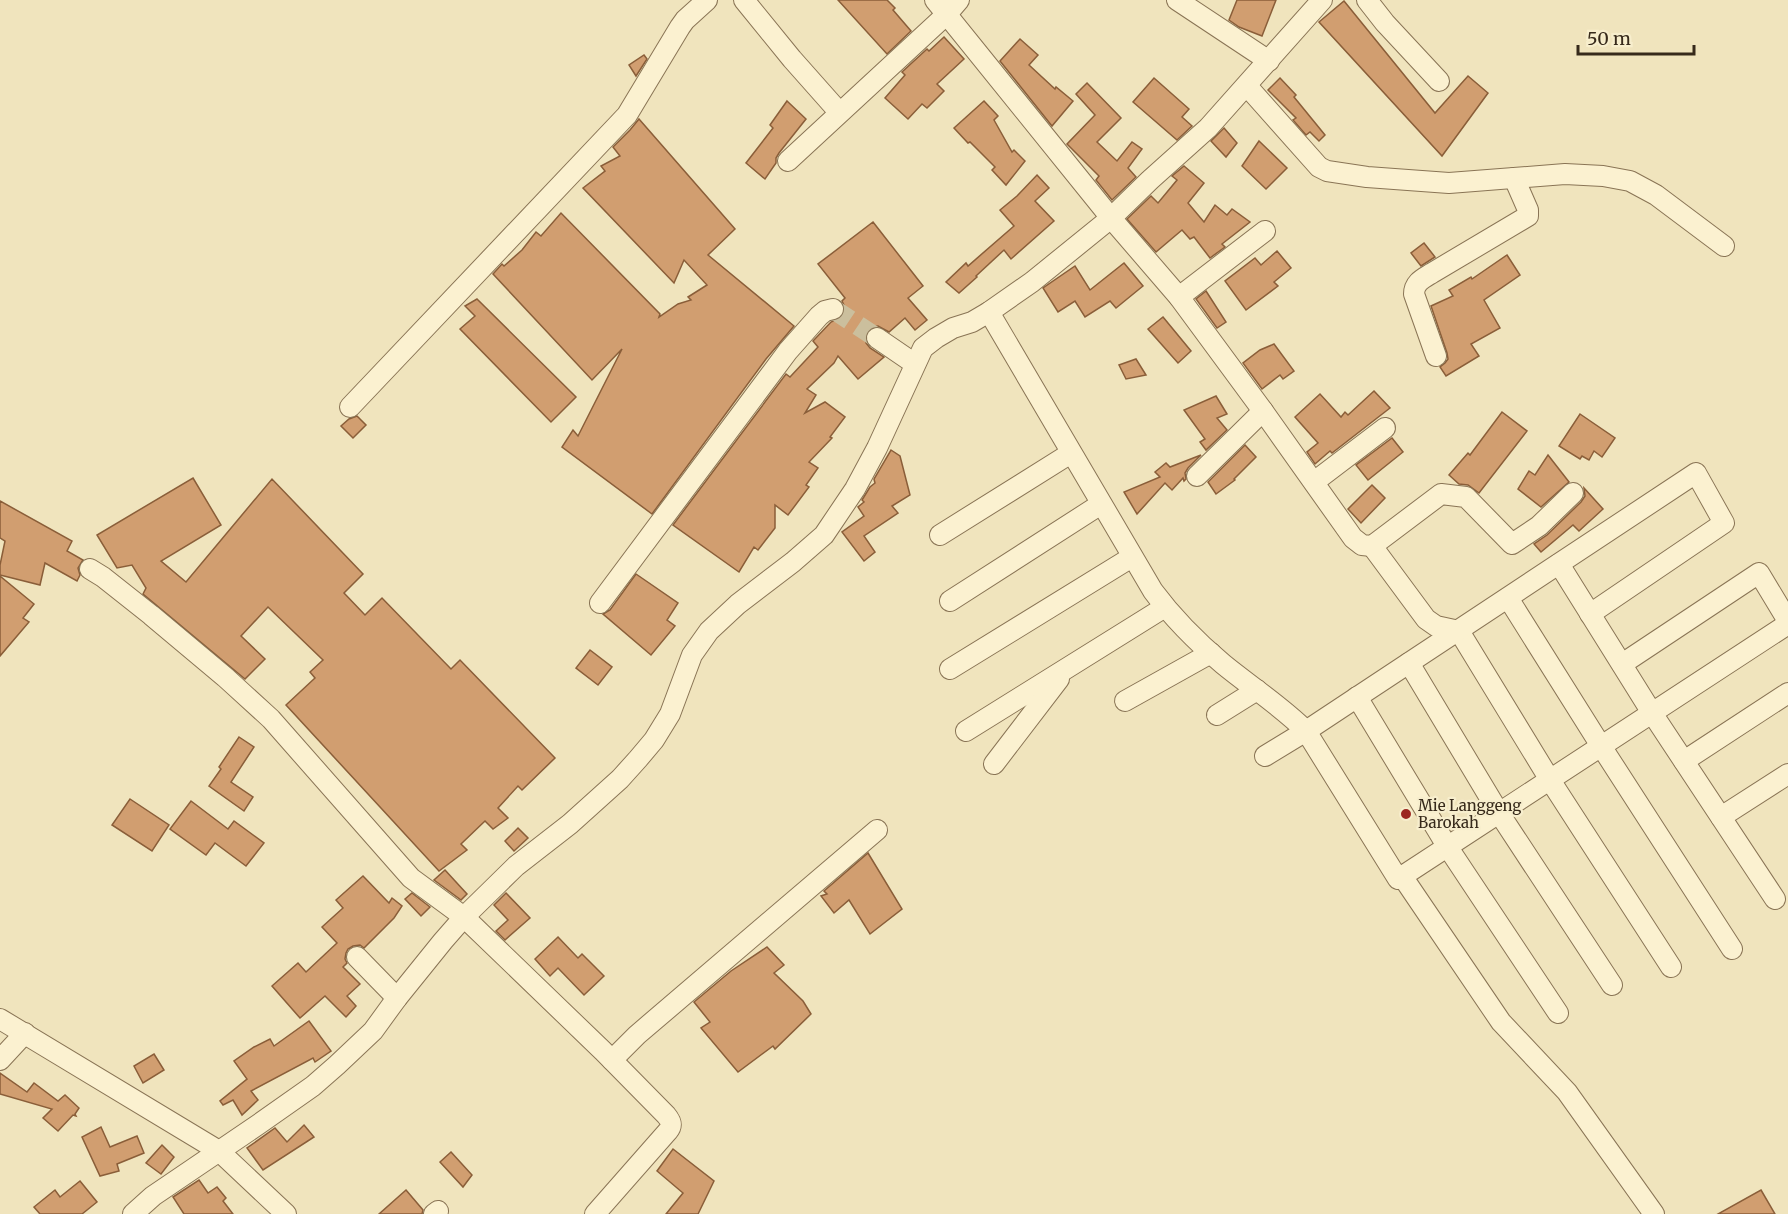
<svg xmlns="http://www.w3.org/2000/svg" width="1788" height="1214" viewBox="0 0 1788 1214" font-family="Merriweather,serif">
<rect width="100%" height="100%" fill="#f0e4bd"/>
<g fill="#d19e70" stroke="#8a5e39" stroke-width="1.5">
<polygon points="838,0 887,0 895,8 893,10 911,31 887,54"/>
<polygon points="1237,0 1276,0 1262,36 1239,27 1229,20"/>
<polygon points="1344,1 1435,113 1468,76 1488,93 1442,156 1319,22"/>
<polygon points="944,37 964,59 937,84 944,91 927,108 922,104 908,119 885,98 905,75 902,72 927,49 929,51"/>
<polygon points="1020,39 1038,55 1029,65 1055,89 1056,87 1073,101 1052,126 1000,61"/>
<polygon points="644,55 647,59 636,76 629,65"/>
<polygon points="1154,78 1189,109 1182,117 1192,126 1177,140 1133,102"/>
<polygon points="1280,78 1296,95 1294,97 1325,135 1319,141 1310,132 1306,135 1293,120 1296,118 1268,90"/>
<polygon points="1087,83 1121,118 1097,142 1117,161 1132,142 1142,149 1128,168 1136,177 1112,200 1096,180 1099,176 1067,144 1095,115 1076,94"/>
<polygon points="787,101 806,119 779,153 776,158 776,163 765,179 746,163 773,128 770,125"/>
<polygon points="984,101 998,116 994,120 1012,152 1014,150 1025,161 1006,185 992,170 995,167 970,142 968,143 954,128"/>
<polygon points="639,119 735,229 708,255 794,326 766,359 652,514 562,447 573,430 578,436 622,349 592,380 493,274 502,264 504,266 522,250 536,232 541,236 561,213 660,314 659,317 678,304 691,300 688,297 707,285 684,260 674,283 583,188 605,171 601,166 620,156 613,147 630,130"/>
<polygon points="1224,128 1237,143 1226,157 1211,141"/>
<polygon points="1259,141 1287,168 1266,189 1242,166"/>
<polygon points="1184,166 1204,183 1188,203 1204,222 1215,205 1227,215 1232,209 1250,222 1222,244 1225,247 1210,258 1194,237 1190,239 1182,230 1156,252 1127,219 1151,196 1158,203 1177,180 1172,176"/>
<polygon points="1037,175 1049,188 1035,201 1054,221 1011,259 1004,250 976,276 977,277 959,293 946,282 966,263 968,266 1014,226 1000,210 1017,196"/>
<polygon points="873,222 923,286 908,298 927,320 915,330 905,318 889,332 878,326 871,327 867,331 865,337 866,343 870,348 884,357 858,379 838,356 834,363 807,389 816,395 805,413 825,402 845,417 830,437 832,438 809,462 818,468 806,485 809,487 788,515 775,505 775,528 758,550 754,547 739,572 673,525 786,374 790,377 818,347 813,341 831,322 842,317 844,313 845,307 842,301 845,298 818,264"/>
<polygon points="1424,243 1435,257 1421,266 1411,253"/>
<polygon points="1277,251 1291,268 1274,282 1278,286 1246,310 1225,281 1255,258 1261,265"/>
<polygon points="1507,255 1520,275 1484,300 1500,328 1471,344 1479,356 1446,376 1440,367 1445,363 1448,359 1447,353 1431,306 1453,296 1449,290 1471,277 1472,279"/>
<polygon points="1124,263 1143,286 1116,308 1110,301 1085,317 1075,301 1058,312 1043,288 1075,266 1090,290"/>
<polygon points="1206,291 1226,322 1217,328 1196,299"/>
<polygon points="477,299 576,397 551,422 460,329 475,316 465,306"/>
<polygon points="1163,317 1191,351 1178,363 1148,329"/>
<polygon points="1274,344 1294,371 1283,379 1280,375 1262,389 1243,363 1260,350"/>
<polygon points="1136,359 1146,375 1126,379 1119,365"/>
<polygon points="1374,391 1390,408 1332,453 1330,451 1315,464 1307,452 1318,443 1295,417 1320,394 1341,417 1345,412 1348,415"/>
<polygon points="1216,396 1227,414 1217,418 1227,430 1206,450 1200,442 1205,439 1184,410"/>
<polygon points="1502,412 1527,431 1479,493 1468,485 1459,484 1449,475 1468,453 1470,455"/>
<polygon points="1580,414 1615,438 1602,457 1594,451 1589,460 1582,456 1580,459 1559,446"/>
<polygon points="357,416 366,425 353,438 341,426 349,419"/>
<polygon points="1392,438 1403,452 1368,480 1356,465"/>
<polygon points="1245,445 1256,457 1234,479 1235,480 1216,494 1208,482"/>
<polygon points="891,450 900,456 910,495 892,506 898,513 864,536 875,552 864,561 842,532 864,516 858,507 864,502 862,500 870,487 875,483 874,479"/>
<polygon points="1201,455 1188,468 1185,473 1186,479 1184,481 1183,478 1172,490 1165,483 1137,514 1124,492 1160,477 1155,472 1166,463 1170,467"/>
<polygon points="1548,455 1569,482 1541,507 1518,489 1529,471 1535,475"/>
<polygon points="193,478 221,525 161,561 186,582 272,479 363,574 344,593 365,615 382,598 451,669 460,660 555,758 522,790 518,786 498,808 508,818 493,829 485,821 461,844 467,850 439,871 286,705 315,678 310,672 323,660 268,607 241,636 265,659 245,679 143,594 146,588 132,565 117,568 97,535"/>
<polygon points="1372,485 1385,498 1361,523 1348,509"/>
<polygon points="1584,488 1603,509 1579,531 1573,525 1541,552 1534,544 1547,535 1581,502 1585,496"/>
<polygon points="0,501 72,541 67,551 83,560 78,568 80,575 77,581 45,563 40,585 0,575 0,565 5,541 0,538"/>
<polygon points="636,574 678,603 667,620 675,626 651,655 603,614 610,610"/>
<polygon points="0,576 34,604 23,618 29,622 0,656"/>
<polygon points="590,650 612,667 598,685 576,668"/>
<polygon points="239,737 254,747 231,782 253,797 244,811 209,786 221,769 219,767"/>
<polygon points="130,799 169,825 152,851 112,825"/>
<polygon points="191,801 228,829 234,821 264,843 246,866 215,843 206,855 170,829"/>
<polygon points="518,828 528,838 514,851 505,841"/>
<polygon points="868,853 902,909 870,934 849,900 834,913 821,896 827,894 824,891"/>
<polygon points="445,870 467,894 461,900 434,880"/>
<polygon points="363,876 389,903 392,898 402,906 394,918 364,948 360,945 353,946 348,949 346,953 345,959 347,963 343,967 360,984 347,996 356,1006 346,1017 325,996 300,1018 272,986 298,963 306,972 337,943 322,927 343,908 336,900"/>
<polygon points="412,893 430,907 421,916 405,899"/>
<polygon points="506,893 530,918 505,940 496,931 508,920 494,905"/>
<polygon points="558,937 578,958 582,954 604,976 584,995 558,968 550,976 535,959"/>
<polygon points="767,947 784,965 774,973 803,1001 811,1014 775,1049 773,1046 738,1072 701,1028 710,1022 694,1002 731,971"/>
<polygon points="309,1021 331,1051 315,1062 313,1058 251,1091 258,1100 242,1115 233,1100 223,1105 220,1101 247,1079 234,1061 254,1047 270,1039 274,1046"/>
<polygon points="154,1054 164,1070 143,1083 134,1066"/>
<polygon points="0,1073 27,1092 34,1083 58,1101 65,1095 79,1108 75,1114 76,1116 73,1115 58,1131 43,1118 52,1109 0,1094"/>
<polygon points="304,1125 314,1137 263,1170 247,1148 275,1128 287,1142"/>
<polygon points="101,1127 110,1147 137,1136 144,1153 117,1164 119,1171 100,1176 82,1137"/>
<polygon points="162,1145 174,1157 161,1174 146,1163"/>
<polygon points="673,1149 714,1181 698,1214 666,1214 683,1193 657,1171"/>
<polygon points="451,1152 472,1175 463,1187 440,1162"/>
<polygon points="199,1180 208,1193 217,1187 226,1198 223,1201 233,1214 184,1214 173,1197"/>
<polygon points="80,1181 97,1202 82,1214 40,1214 34,1207 55,1190 60,1197"/>
<polygon points="406,1190 423,1210 422,1214 379,1214"/>
<polygon points="1761,1190 1775,1214 1718,1214"/>
</g>
<g fill="none" stroke-linecap="round" stroke-linejoin="round">
<polyline stroke="#cbbf9d" stroke-width="20" stroke-dasharray="20 10" stroke-linecap="butt" points="833,309 877,338"/>
<g stroke="#897455" stroke-width="22">
<g id="minor">
<polyline points="744,0 792,59 839,112"/>
<polyline points="935,0 1111,218 1179,297 1263,411 1353,538 1362,545 1372,546 1441,494 1466,497 1512,544 1539,526 1573,493"/>
<polyline points="1177,0 1269,61"/>
<polyline points="1367,0 1385,23 1439,81"/>
<polyline points="1247,86 1319,167 1327,171 1367,177 1449,183 1565,174 1603,176 1630,181 1656,195 1724,246"/>
<polyline points="788,161 947,14 959,0"/>
<polyline points="1179,297 1265,231"/>
<path d="M989 312 1153 591C1173 618 1197 642 1223 664 1251 687 1281 706 1306 731L1398 879 1788 624"/>
<polyline points="877,338 915,364"/>
<path d="M1436 356 1414 294C1414 282 1424 278 1432 273L1528 216V210L1514 178"/>
<polyline points="350,407 627,115 680,27 685,20 707,0"/>
<polyline points="1197,476 1263,411"/>
<polyline points="1314,482 1385,428"/>
<polyline points="940,535 1071,453"/>
<polyline points="1372,546 1426,619 1436,626 1459,631 1550,780 1671,967"/>
<polyline points="1559,564 1652,713 1775,899"/>
<path d="M90 569 103 577 151 615 225 677 271 719 411 878 464 917 603 1051 666 1115C671 1121 673 1125 668 1131L595 1214"/>
<polyline points="1508,598 1601,746 1732,949"/>
<polyline points="950,601 1101,504"/>
<polyline points="600,603 788,351 819,316 825,311 833,309"/>
<polyline points="1409,663 1499,813 1612,985"/>
<polyline points="1622,664 1759,573 1788,621"/>
<polyline points="950,669 1132,557"/>
<polyline points="1357,697 1447,846 1558,1013"/>
<polyline points="1125,701 1211,653"/>
<polyline points="1217,715 1257,690"/>
<polyline points="966,731 1165,607"/>
<polyline points="1265,756 1306,731 1696,473 1724,523 1590,614"/>
<polyline points="1684,761 1788,693"/>
<polyline points="994,764 1059,679"/>
<polyline points="1721,817 1788,774"/>
<polyline points="1402,876 1501,1022 1567,1092 1654,1214"/>
<polyline points="357,957 397,998"/>
<polyline points="0,1019 219,1151 286,1214"/>
<polyline points="0,1060 25,1033"/>
<polyline points="612,1060 637,1035 877,830"/>
<polyline points="133,1214 153,1196 259,1124 313,1086 337,1065 373,1031 397,998 443,941 464,917 516,866 570,824 620,779 638,759 654,740 670,714 692,655 709,631 738,604 793,562 824,535 855,489 877,448 923,348 936,338 953,328 972,322 989,312 1032,282 1111,218 1150,180 1208,128 1322,0"/>
<polyline points="434,1214 438,1211"/>
</g>
</g>
<use href="#minor" stroke="#fbf1d0" stroke-width="20"/>
</g>
<circle fill="#9c2821" stroke="#f7eecd" stroke-width="2" cx="1406" cy="814" r="6"/>
<g text-anchor="middle" dominant-baseline="central" stroke-width="4.5" stroke-linejoin="round" paint-order="stroke">
<g font-size="15" fill="#372a1b" stroke="#f7eecd" text-anchor="start">
<text x="1418" y="805">Mie Langgeng<tspan x="1418" dy="17">Barokah</tspan></text>
</g>
</g>
<path d="M1578 45v9h116v-9" fill="none" stroke="#372a1b" stroke-width="3"/>
<text x="1587" y="45" font-size="18" fill="#372a1b" stroke="#f7eecd" stroke-width="4.5" paint-order="stroke">50 m</text>
</svg>
